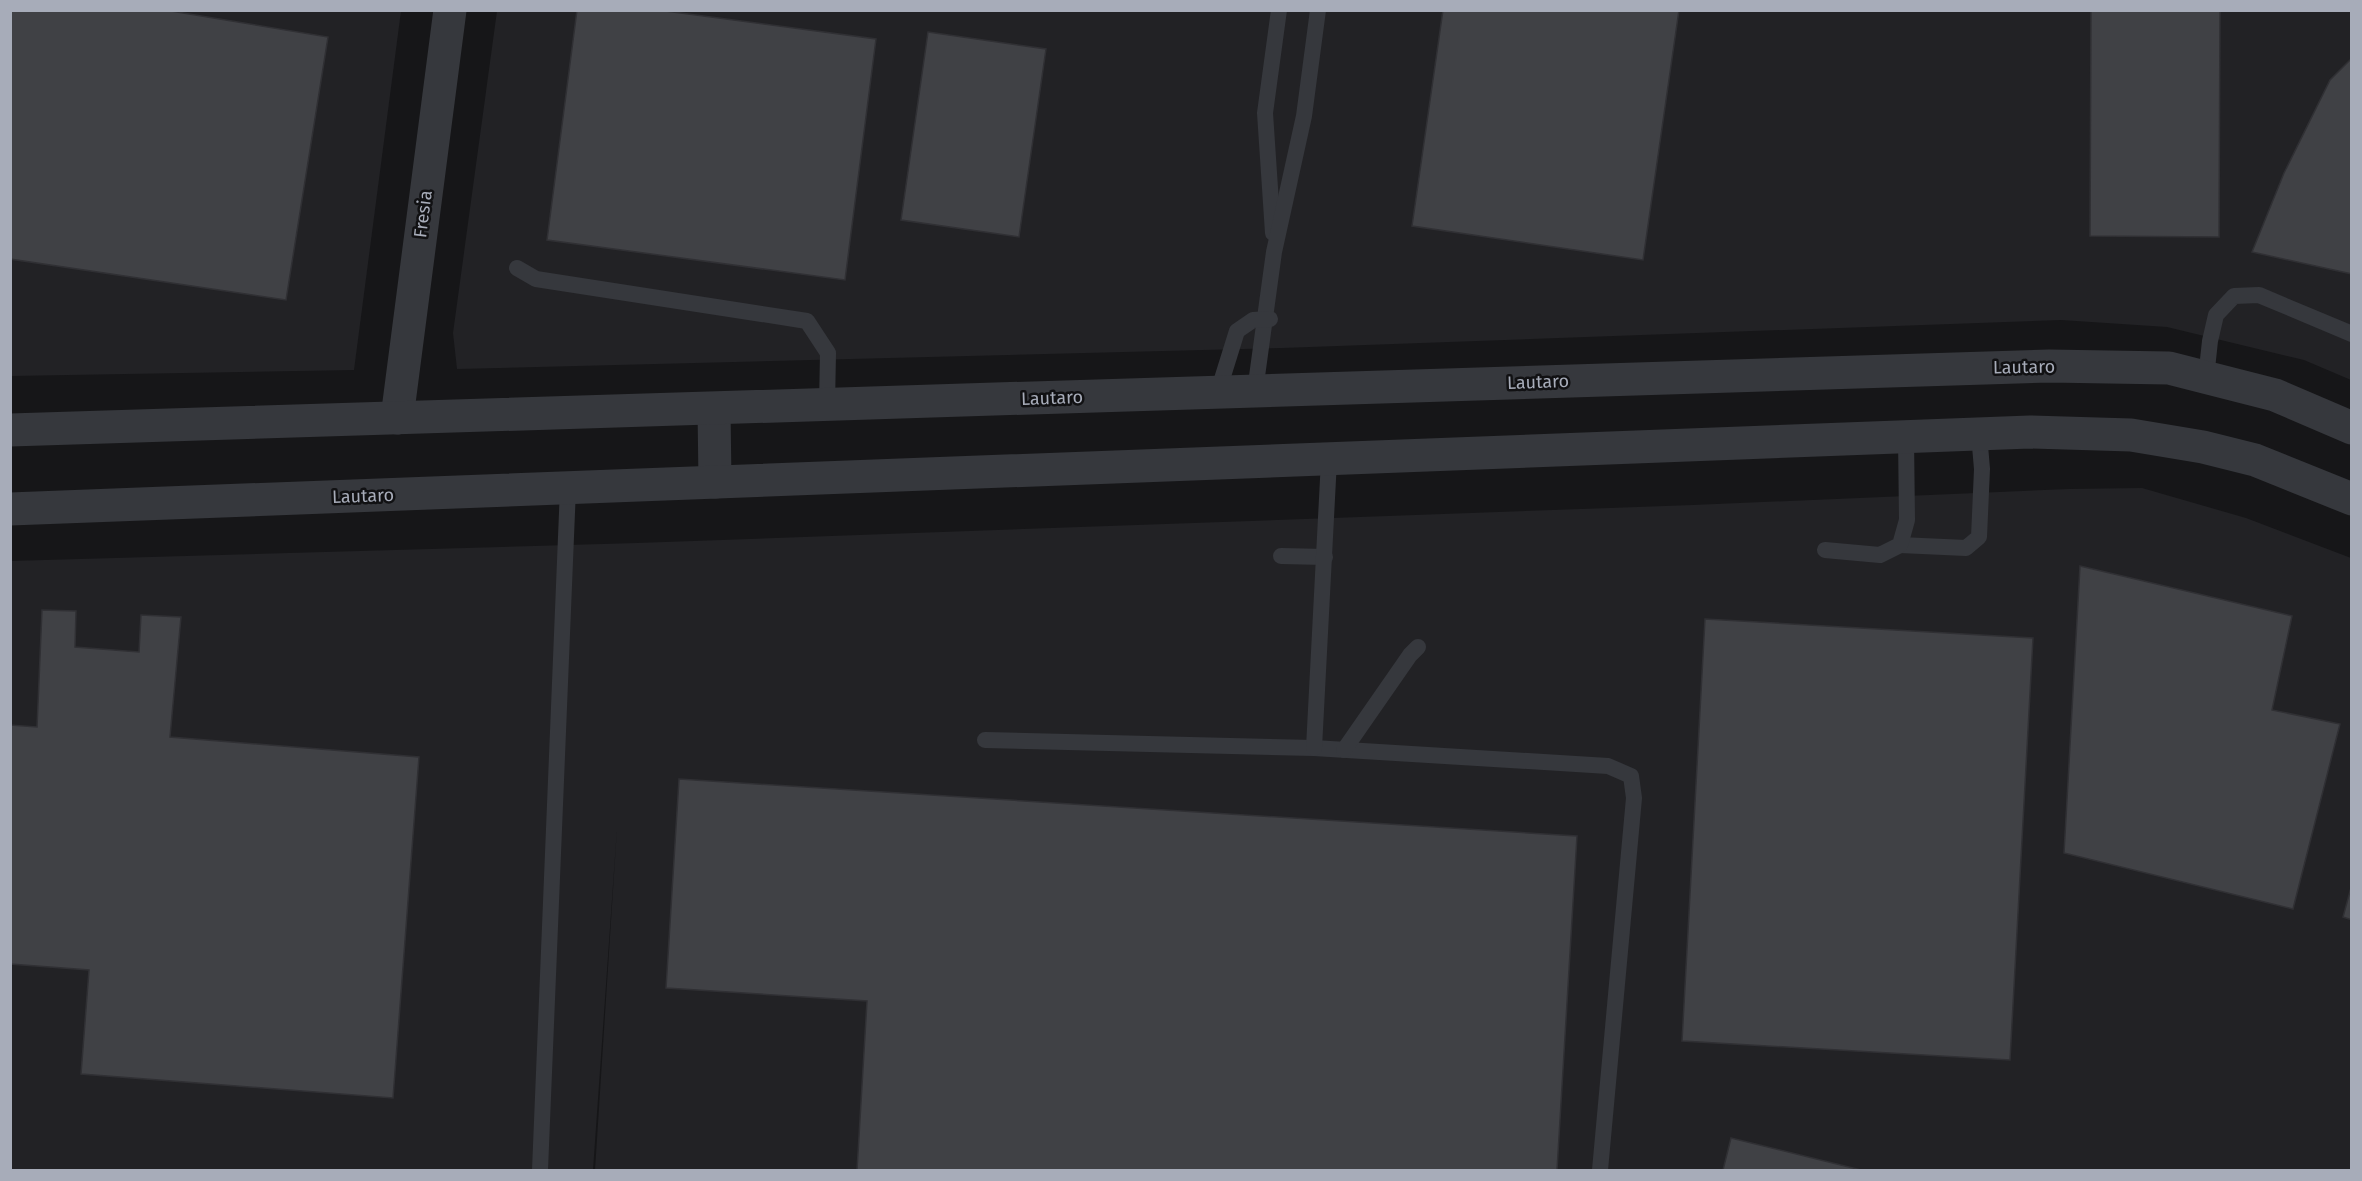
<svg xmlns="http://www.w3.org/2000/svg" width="2362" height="1181" viewBox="0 0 2362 1181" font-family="'Fira Sans',sans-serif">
<rect width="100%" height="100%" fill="#161618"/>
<g fill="#222225">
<polygon points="10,11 401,11 354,370 11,376"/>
<polygon points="497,11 2351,11 2351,380 2304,360 2167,327 2061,320 1282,348 457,369 453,333"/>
<polygon points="2142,488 2246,518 2351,558 2351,1170 595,1170 617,828 593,1170 11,1170 10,561 637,543 1693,505 2069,489"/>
</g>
<g fill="#404145" stroke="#303034" stroke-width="1.5">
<polygon points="10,10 165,10 328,37 286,300 10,259"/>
<polygon points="577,10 658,10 876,39 845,280 547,240"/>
<polygon points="1443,10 1679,10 1643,260 1412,226"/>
<polygon points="2091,10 2220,10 2219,237 2090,236"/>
<polygon points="928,32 1046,49 1019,237 901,220"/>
<polygon points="2352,58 2352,274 2252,252 2284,173 2330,80"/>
<polygon points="2080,566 2292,616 2272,710 2340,724 2293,909 2064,853"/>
<polygon points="42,610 76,611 75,647 139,652 141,615 181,617 170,737 419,757 393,1098 81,1074 89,970 10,964 10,725 37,727"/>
<polygon points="1705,619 2033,638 2010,1060 1682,1041"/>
<polygon points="679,779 1577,836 1557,1170 857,1170 867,1001 666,988"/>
<polygon points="2352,884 2352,920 2343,917"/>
<polygon points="1731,1138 1861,1170 1723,1170"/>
</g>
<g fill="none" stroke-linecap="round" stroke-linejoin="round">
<g stroke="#36383d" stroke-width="16">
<polyline points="1273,233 1265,113 1279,10"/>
<polyline points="517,268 536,279 807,321 828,353 827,405"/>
<polyline points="2206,378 2210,341 2216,315 2234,296 2259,295 2352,334"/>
<polyline points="1255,391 1274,252 1304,116 1318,10"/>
<polyline points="1218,392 1237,331 1253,320 1270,319"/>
<polyline points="1900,545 1966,548 1979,537 1982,469 1979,434"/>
<polyline points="1825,550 1880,555 1900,545 1907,520 1906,437"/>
<polyline points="1281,556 1325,557"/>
<polyline points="985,740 1314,748 1608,766 1631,776 1634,798 1600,1170"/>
<polyline points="1314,748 1329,460"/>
<polyline points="1344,750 1410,655 1418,647"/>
<polyline points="540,1170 568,488"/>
</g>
<g stroke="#36383d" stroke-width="33">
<polyline points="714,409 715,482"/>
<polyline points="397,418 450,10"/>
<polyline points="10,430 2049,366 2169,368 2275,395 2352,428"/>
<polyline points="10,509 2030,432 2131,435 2203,447 2255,460 2352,499"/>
</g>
</g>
<g text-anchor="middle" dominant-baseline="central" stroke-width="5" stroke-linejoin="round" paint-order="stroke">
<g font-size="18" fill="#a7acb9" stroke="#111113">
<text transform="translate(423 214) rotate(-83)">Fresia</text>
<text transform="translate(2024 367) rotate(-1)">Lautaro</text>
<text transform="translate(1538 382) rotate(-2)">Lautaro</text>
<text transform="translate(1052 398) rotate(-2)">Lautaro</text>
<text transform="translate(363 496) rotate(-2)">Lautaro</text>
</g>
</g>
<rect width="2362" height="1181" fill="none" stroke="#a7acb9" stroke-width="24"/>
</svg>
